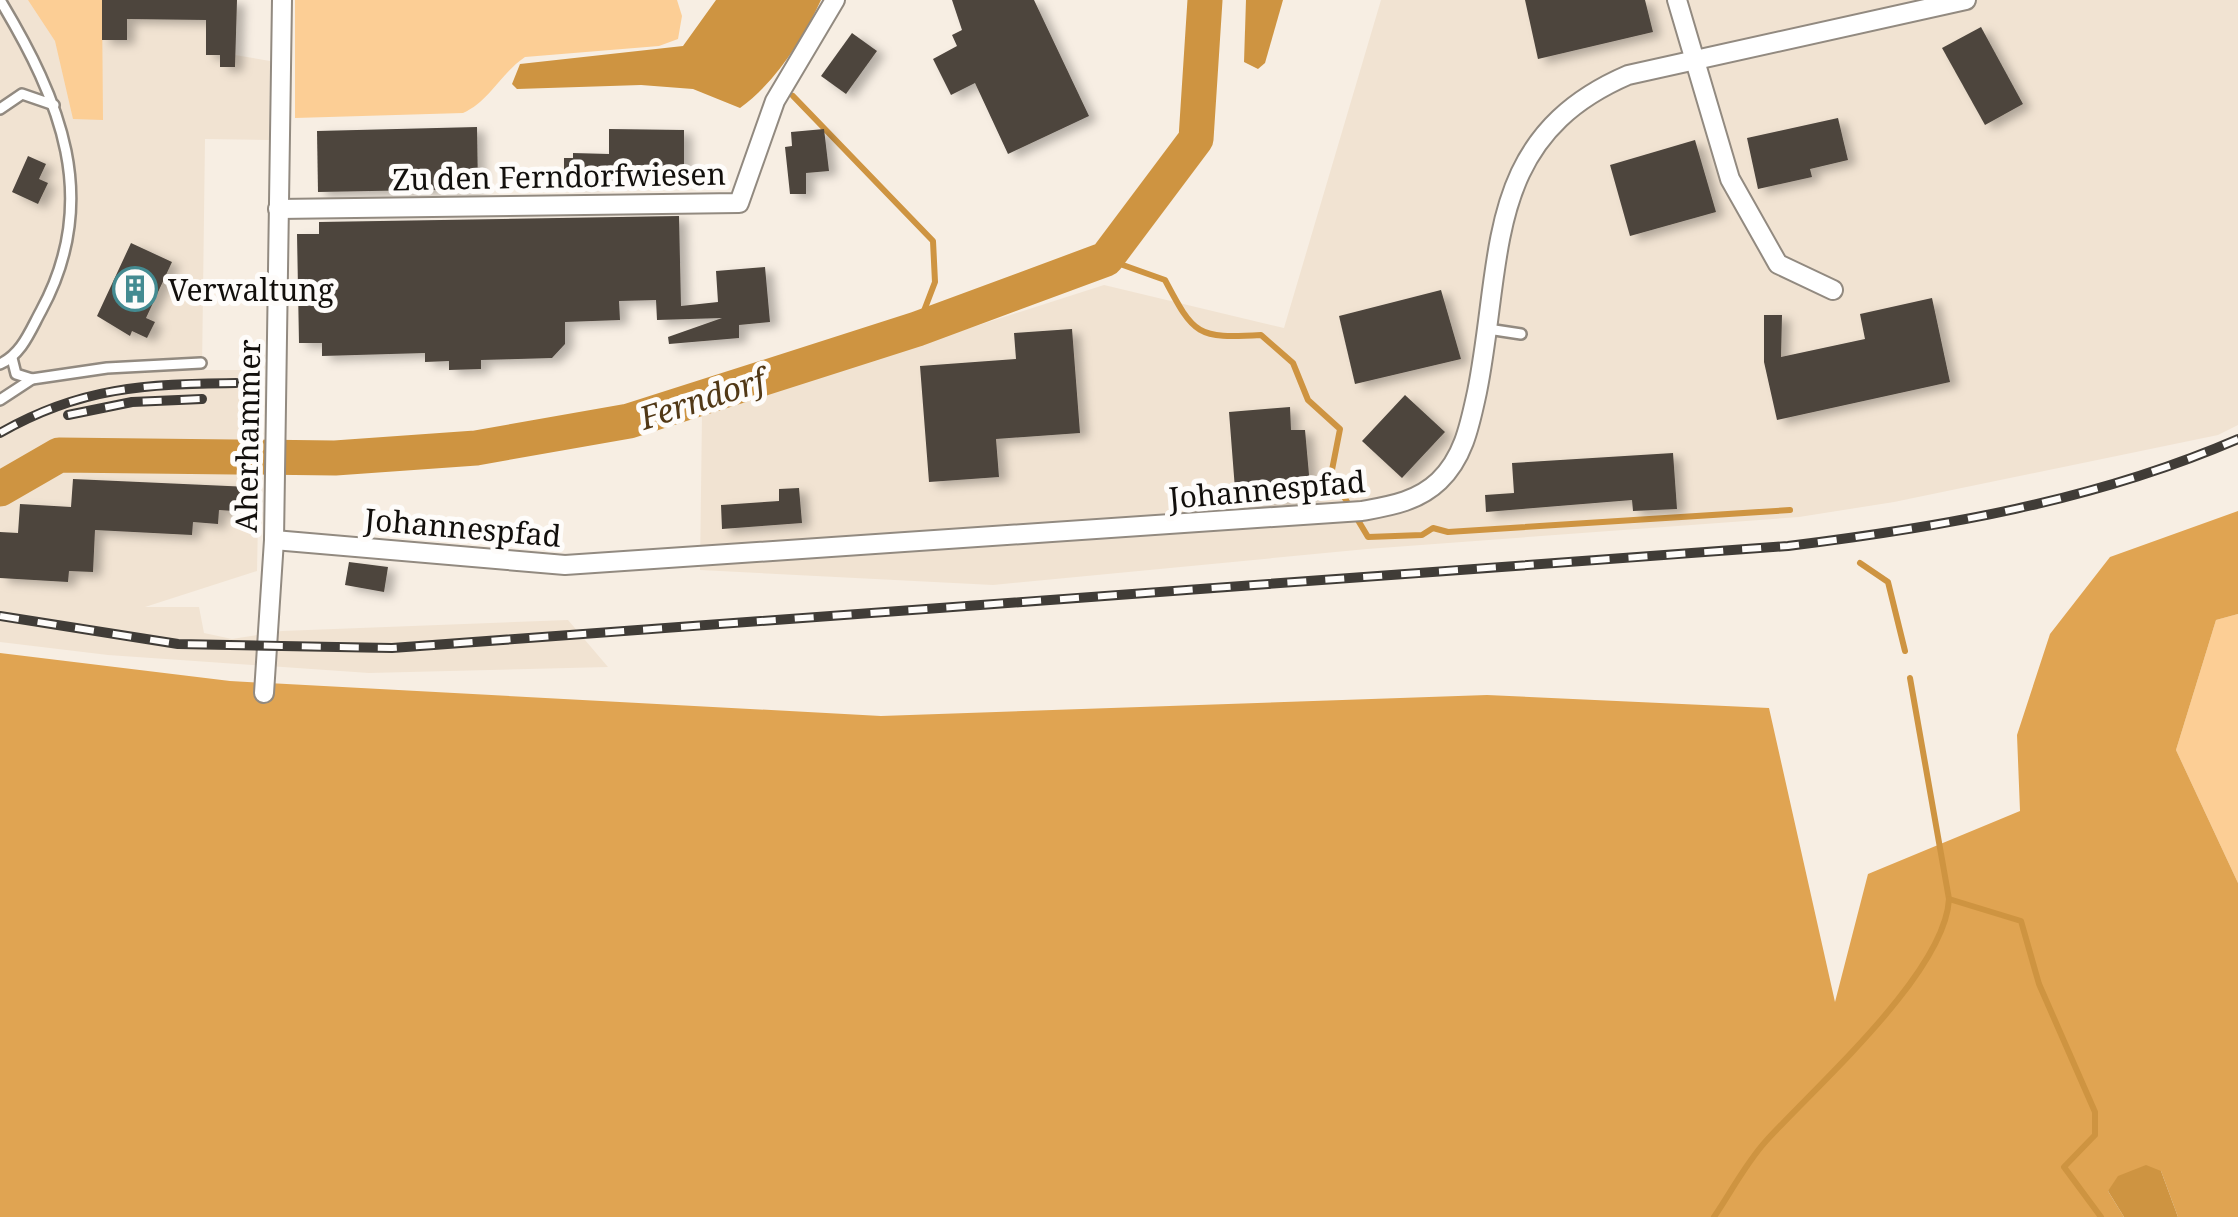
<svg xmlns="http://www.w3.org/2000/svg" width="2238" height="1217" viewBox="0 0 2238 1217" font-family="'Noto Serif',serif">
<defs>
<filter id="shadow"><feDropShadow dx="8" dy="4.5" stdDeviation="5" flood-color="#0004"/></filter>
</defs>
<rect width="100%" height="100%" fill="#f7eee3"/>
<g fill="#f1e3d2">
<polygon points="0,0 237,0 235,55 270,61 269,140 205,139 202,370 261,370 257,571 145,607 199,607 204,633 232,639 282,631 568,620 608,667 369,673 108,655 0,642"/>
<polygon points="1381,0 2238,0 2238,425 2218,435 1894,502 1799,517 1367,549 993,585 700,570 702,414 1104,285 1284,328"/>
</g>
<g fill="#fcce95">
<polygon points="28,0 102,0 103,120 73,119 55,41"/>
<path d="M295 0H677L682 16 678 39 659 46 525 57C500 74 490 101 463 113L295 118Z"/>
<polygon points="2238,614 2238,883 2176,750 2216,620"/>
</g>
<polygon fill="#e0a452" points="2238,511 2238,614 2216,620 2176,750 2238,883 2238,1217 2178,1217 2161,1171 2108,1191 2124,1217 0,1217 0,653 230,681 881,716 1487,695 1769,708 1835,1002 1868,874 2020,811 2017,735 2050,634 2110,557"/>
<g fill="#ce9441">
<path d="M716 0H821C803 39 775 83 740 108L693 89 641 85 517 89 512 84 520 64 683 46Z"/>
<polygon points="1246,0 1283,0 1265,63 1258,69 1244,62"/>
<polygon points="2146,1165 2161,1171 2178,1217 2124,1217 2108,1191 2118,1176"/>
</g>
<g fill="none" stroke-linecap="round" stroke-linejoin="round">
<g stroke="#ce9441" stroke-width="6">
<polyline points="793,96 933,241 935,282 917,329"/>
<path d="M1106 259 1165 280C1194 335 1197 339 1261 335L1293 363 1308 400 1340 429 1331 475 1368 537 1422 535 1433 528 1448 532 1790 510"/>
<polyline points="1860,563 1888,582 1905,651"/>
<polyline points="1910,678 1949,899 2021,921 2039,984 2095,1112 2095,1135 2064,1167 2101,1217"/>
<path d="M1714 1217C1731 1192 1746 1163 1766 1141 1817 1085 1945 973 1949 899"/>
</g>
<polyline stroke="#ce9441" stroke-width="35" points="0,489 59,455 335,458 476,448 629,421 917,329 1106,259 1196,139 1205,0"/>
</g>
<g fill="#4d453d" filter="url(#shadow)">
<polygon points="102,0 237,0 235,67 220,67 220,55 206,55 206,20 127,19 127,40 102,40"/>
<polygon points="952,0 1034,0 1089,116 1008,154 975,83 951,95 933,59 957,46 952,35 962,30"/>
<polygon points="1525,0 1645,0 1653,32 1538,59"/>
<polygon points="1981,27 2023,104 1985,125 1942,48"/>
<polygon points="852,33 877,51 846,94 821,76"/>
<polygon points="1838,118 1848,160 1810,169 1812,177 1758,189 1747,138"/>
<polygon points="477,127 478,189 318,192 317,131"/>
<polygon points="609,129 684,130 684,176 594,176 594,182 564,182 564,158 573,158 573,153 609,154"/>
<polygon points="824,129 829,171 806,173 806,194 790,194 785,147 792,146 791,132"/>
<polygon points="1695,140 1716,212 1630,236 1610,165"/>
<polygon points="28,156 46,164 39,179 48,183 38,204 12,192"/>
<polygon points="679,216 681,306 718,302 716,271 765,267 770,322 739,325 739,338 669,344 668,337 722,318 657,320 656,300 619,301 620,320 565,322 565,344 552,358 481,360 481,369 449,370 449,361 425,362 425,353 322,356 322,343 299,343 297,234 319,234 319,222"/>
<polygon points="131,243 172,262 146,318 155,322 147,338 132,331 130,336 97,316"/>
<polygon points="1441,290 1461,359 1355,384 1339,316"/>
<polygon points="1932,298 1950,382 1777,420 1764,362 1764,315 1782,315 1781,357 1865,339 1860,314"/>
<polygon points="1072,329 1080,433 996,439 999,477 929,482 920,366 1016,359 1014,333"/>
<polygon points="1405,395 1445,432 1402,478 1362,441"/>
<polygon points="1290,407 1291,430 1305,430 1311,497 1236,502 1229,412"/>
<polygon points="1673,453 1677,509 1633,511 1632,500 1486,512 1485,495 1514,493 1512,463"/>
<polygon points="73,479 250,487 249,512 219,510 218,524 193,522 192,535 95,530 93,572 69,571 68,582 0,578 0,532 18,533 20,504 71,507"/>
<polygon points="799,488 802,523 722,529 721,505 779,501 779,489"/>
<polygon points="349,562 388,567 384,592 345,585"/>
</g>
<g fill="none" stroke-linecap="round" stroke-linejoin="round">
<g stroke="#928a80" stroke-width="14">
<g id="service">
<polyline points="0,109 22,94 54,105"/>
<polyline points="1488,329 1521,334"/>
<polyline points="12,358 16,374 32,379"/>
<path d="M0 364C22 354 30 331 41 311 102 199 60 100 0 0"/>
<polyline points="0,400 32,379 107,368 201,363"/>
</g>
</g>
<g stroke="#928a80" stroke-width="22">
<g id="minor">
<polyline points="1677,0 1730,179 1778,264 1833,290"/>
<polyline points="278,209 739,203 775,101 835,0"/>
<path d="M274 540 565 565 1362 511C1389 506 1417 502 1439 481 1464 457 1470 424 1477 392 1504 257 1482 138 1628 75L1966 0"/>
<polyline points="264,693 274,540 282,0"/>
</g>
</g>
<use href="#service" stroke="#fff" stroke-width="9"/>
<use href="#minor" stroke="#fff" stroke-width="18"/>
<g stroke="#403c37" stroke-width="10">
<g id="rail">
<polyline points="68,415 132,402 202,399"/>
<path d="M0 433C80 387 146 384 236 383"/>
<path d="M0 616 178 644 392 648 1788 546C1942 527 2094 501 2238 439"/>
</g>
</g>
<use href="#rail" stroke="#fefcfa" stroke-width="6" stroke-dasharray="19" stroke-linecap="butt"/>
</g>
<defs>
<g id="building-ring" transform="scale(2.25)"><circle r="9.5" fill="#fefcfa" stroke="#448b91" stroke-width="1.5"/><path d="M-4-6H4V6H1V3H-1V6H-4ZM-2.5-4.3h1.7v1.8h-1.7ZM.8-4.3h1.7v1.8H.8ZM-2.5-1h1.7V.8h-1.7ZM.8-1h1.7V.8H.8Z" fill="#448b91"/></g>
</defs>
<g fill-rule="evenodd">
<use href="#building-ring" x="135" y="289"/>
</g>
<g text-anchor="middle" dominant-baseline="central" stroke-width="10" stroke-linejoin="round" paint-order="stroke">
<g font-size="30" fill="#120f0c" stroke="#fefcfa">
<text transform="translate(559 176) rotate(-1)">Zu den Ferndorfwiesen</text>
<text transform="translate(247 436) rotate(-89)">Aherhammer</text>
<text transform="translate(1267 489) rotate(-5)">Johannespfad</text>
<text transform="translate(463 527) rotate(5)">Johannespfad</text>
</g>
<g font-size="30" fill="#120f0c" stroke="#fefcfa" text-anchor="start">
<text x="168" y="289">Verwaltung</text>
</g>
<g font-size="32" font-style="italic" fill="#513816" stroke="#fefcfa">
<text transform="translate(702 398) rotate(-18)">Ferndorf</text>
</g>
</g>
</svg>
